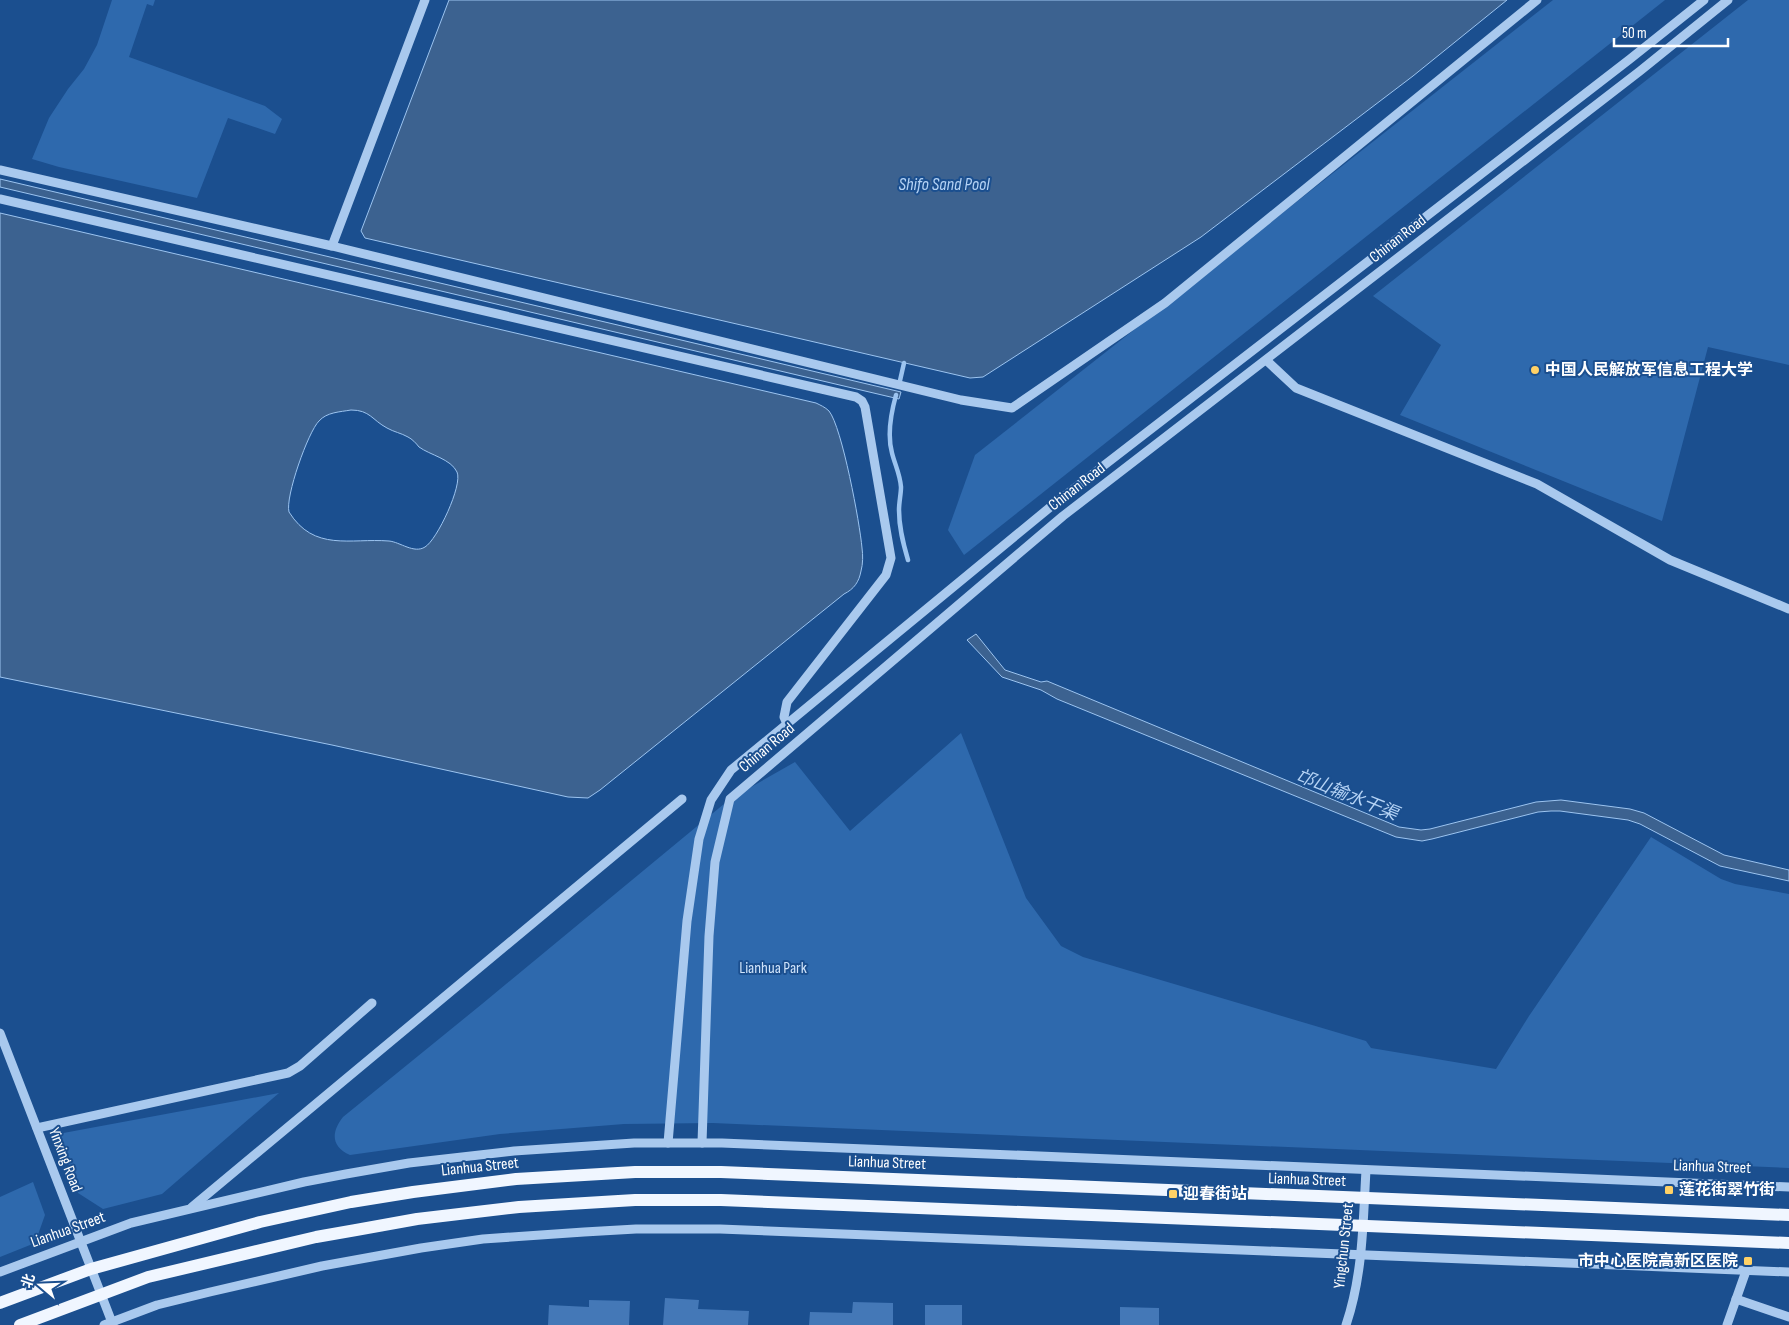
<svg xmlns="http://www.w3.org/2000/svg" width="1789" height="1325" viewBox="0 0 1789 1325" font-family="'Sofia Sans Condensed','Noto Sans SC',sans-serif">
<rect width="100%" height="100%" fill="#1b4f8f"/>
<g fill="#2e69ad">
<polygon points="112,0 155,0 153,6 147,4 129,57 265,106 282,119 275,134 228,118 197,198 59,167 32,159 49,118 68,89 84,69 97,45"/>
<polygon points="1553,0 1665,0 964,555 948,530 975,455"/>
<polygon points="1748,0 1789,0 1789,365 1708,347 1662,521 1400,415 1441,345 1373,296"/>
<path d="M961 733 1026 898 1061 946 1083 957 1366 1041 1371 1048 1496 1069 1529 1016 1651 837 1721 879 1735 884 1789 894V1168L713 1123 624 1124 500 1134 350 1155C331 1147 331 1132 343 1117L482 1004 730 799 795 762 850 831Z"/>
<polygon points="279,1093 162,1194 103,1209 78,1193 58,1134"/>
<polygon points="33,1182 45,1215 35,1243 0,1257 0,1197"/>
</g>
<g fill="#3c6290" stroke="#9cc4f0" fill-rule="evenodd">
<polygon points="449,0 1507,0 1413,76 1201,237 983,377 970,378 365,238 361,231"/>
<polygon points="0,179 901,392 899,399 0,187"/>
<path d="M0 213 816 403C820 405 825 407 829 411 842 427 860 524 862 548 863 555 863 564 861 571 859 582 854 589 844 594L600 790 588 798 568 797 332 745 0 677ZM351 410C370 410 372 420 387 428 394 432 401 433 408 437 412 439 416 443 419 447 430 455 451 459 457 472 463 485 437 540 425 547 414 554 400 542 389 541 350 538 314 552 289 512 285 497 308 432 319 421 327 412 340 412 351 410Z"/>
<polygon points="976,634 1005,670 1041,682 1047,681 1399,827 1421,830 1430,829 1536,802 1561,800 1630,809 1644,813 1724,855 1789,870 1789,881 1720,866 1640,824 1628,820 1560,811 1551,811 1538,812 1432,839 1422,841 1396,837 1057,699 1041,690 1002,677 967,640"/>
</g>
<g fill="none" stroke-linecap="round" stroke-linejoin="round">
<g stroke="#9cc4f0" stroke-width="4.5">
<polyline points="899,385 904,363"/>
<path d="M896 395C891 413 887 435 892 453 895 465 900 474 901 487 901 494 899 502 899 510 899 528 903 543 908 560"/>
</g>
</g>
<g fill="#4478b7">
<polygon points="665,1298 699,1300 698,1309 749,1311 748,1325 663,1325"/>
<polygon points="589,1300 630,1301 629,1325 548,1325 549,1305 589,1307"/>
<polygon points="853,1302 893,1303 893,1325 809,1325 810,1312 852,1313"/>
<rect x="925" y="1305" width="37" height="20"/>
<polygon points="1120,1307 1159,1308 1159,1325 1120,1325"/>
</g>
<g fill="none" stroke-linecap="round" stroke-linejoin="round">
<g stroke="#a9c9ee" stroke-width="9">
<polyline points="425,0 332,246 961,400 1012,408 1165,303 1537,0"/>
<polyline points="0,170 332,246"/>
<polyline points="0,199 856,397 862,401 865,407 891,558 886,575 787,702 784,717 787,724"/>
<polyline points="1266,360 1296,388 1537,484 1670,560 1789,609"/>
<polyline points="0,1033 113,1325"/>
<polyline points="37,1128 288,1073 300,1066 372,1003"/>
<polyline points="668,1143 687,921 699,839 711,800 731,770 1054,504 1630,59 1704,0"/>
<polyline points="702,1143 709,936 715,862 730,799 1063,516 1640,71 1728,0"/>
<polyline points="192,1207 682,799"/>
<polyline points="0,1272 131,1223 304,1182 346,1174 409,1163 514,1151 634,1143 722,1143 1789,1187"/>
<polyline points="1736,1299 1789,1317"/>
<polyline points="104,1325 157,1305 210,1292 322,1266 421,1248 483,1239 584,1232 636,1229 720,1229 1789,1272"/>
<path d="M1346 1325C1363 1275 1363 1222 1366 1170"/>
<polyline points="1727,1325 1746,1271"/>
</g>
<g stroke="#f0f6ff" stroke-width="12">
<polyline points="0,1303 91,1269 260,1222 351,1202 413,1192 516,1179 635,1172 721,1172 1789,1215"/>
<polyline points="20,1325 148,1277 316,1237 356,1230 417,1219 519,1207 635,1200 721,1200 1789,1243"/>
</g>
</g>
<g fill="#ffd166" stroke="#1b4f8f" stroke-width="2">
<circle cx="1535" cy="370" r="5"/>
<rect x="1664" y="1185" width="10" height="10" rx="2.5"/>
<rect x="1168" y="1189" width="10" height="10" rx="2.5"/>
<rect x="1743" y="1256" width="10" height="10" rx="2.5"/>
</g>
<g text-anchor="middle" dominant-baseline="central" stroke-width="4" stroke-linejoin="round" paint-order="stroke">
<g font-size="16" fill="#fff" stroke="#1b4f8f">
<text transform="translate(1398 239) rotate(-38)">Chinan Road</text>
<text transform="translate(1077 487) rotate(-38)">Chinan Road</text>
<text transform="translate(767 748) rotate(-40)">Chinan Road</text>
<text transform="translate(65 1160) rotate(69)">Yinxing Road</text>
<text transform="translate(887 1163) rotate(2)">Lianhua Street</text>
<text transform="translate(480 1167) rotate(-6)">Lianhua Street</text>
<text transform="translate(1712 1167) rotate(2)">Lianhua Street</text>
<text transform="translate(1307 1180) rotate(2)">Lianhua Street</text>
<text transform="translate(68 1230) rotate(-20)">Lianhua Street</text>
<text transform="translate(1344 1246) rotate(-84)">Yingchun Street</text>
</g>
<g font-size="16" font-weight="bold" fill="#fff" stroke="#1b4f8f" text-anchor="start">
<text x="1545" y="370">中国人民解放军信息工程大学</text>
<text x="1679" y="1190">莲花街翠竹街</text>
<text x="1183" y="1194">迎春街站</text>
<text x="1738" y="1261" text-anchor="end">市中心医院高新区医院</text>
</g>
<g font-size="16" fill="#cfe3fa" stroke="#1b4f8f">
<text x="773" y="968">Lianhua Park</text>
</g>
<g font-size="18" font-style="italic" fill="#b5d3f5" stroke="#1b4f8f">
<text x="944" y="184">Shifo Sand Pool</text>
<text transform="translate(1347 795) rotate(22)">邙山输水干渠</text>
</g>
</g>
<g transform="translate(40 1285) rotate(289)" stroke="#1b4f8f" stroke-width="4" paint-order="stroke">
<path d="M0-4L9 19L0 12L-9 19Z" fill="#ffffff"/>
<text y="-8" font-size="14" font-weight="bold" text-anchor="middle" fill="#ffffff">北</text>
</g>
<path d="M1614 38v8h114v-8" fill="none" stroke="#ffffff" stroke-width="2.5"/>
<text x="1622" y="38" font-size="15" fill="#ffffff" stroke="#1b4f8f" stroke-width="4" paint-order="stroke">50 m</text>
</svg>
